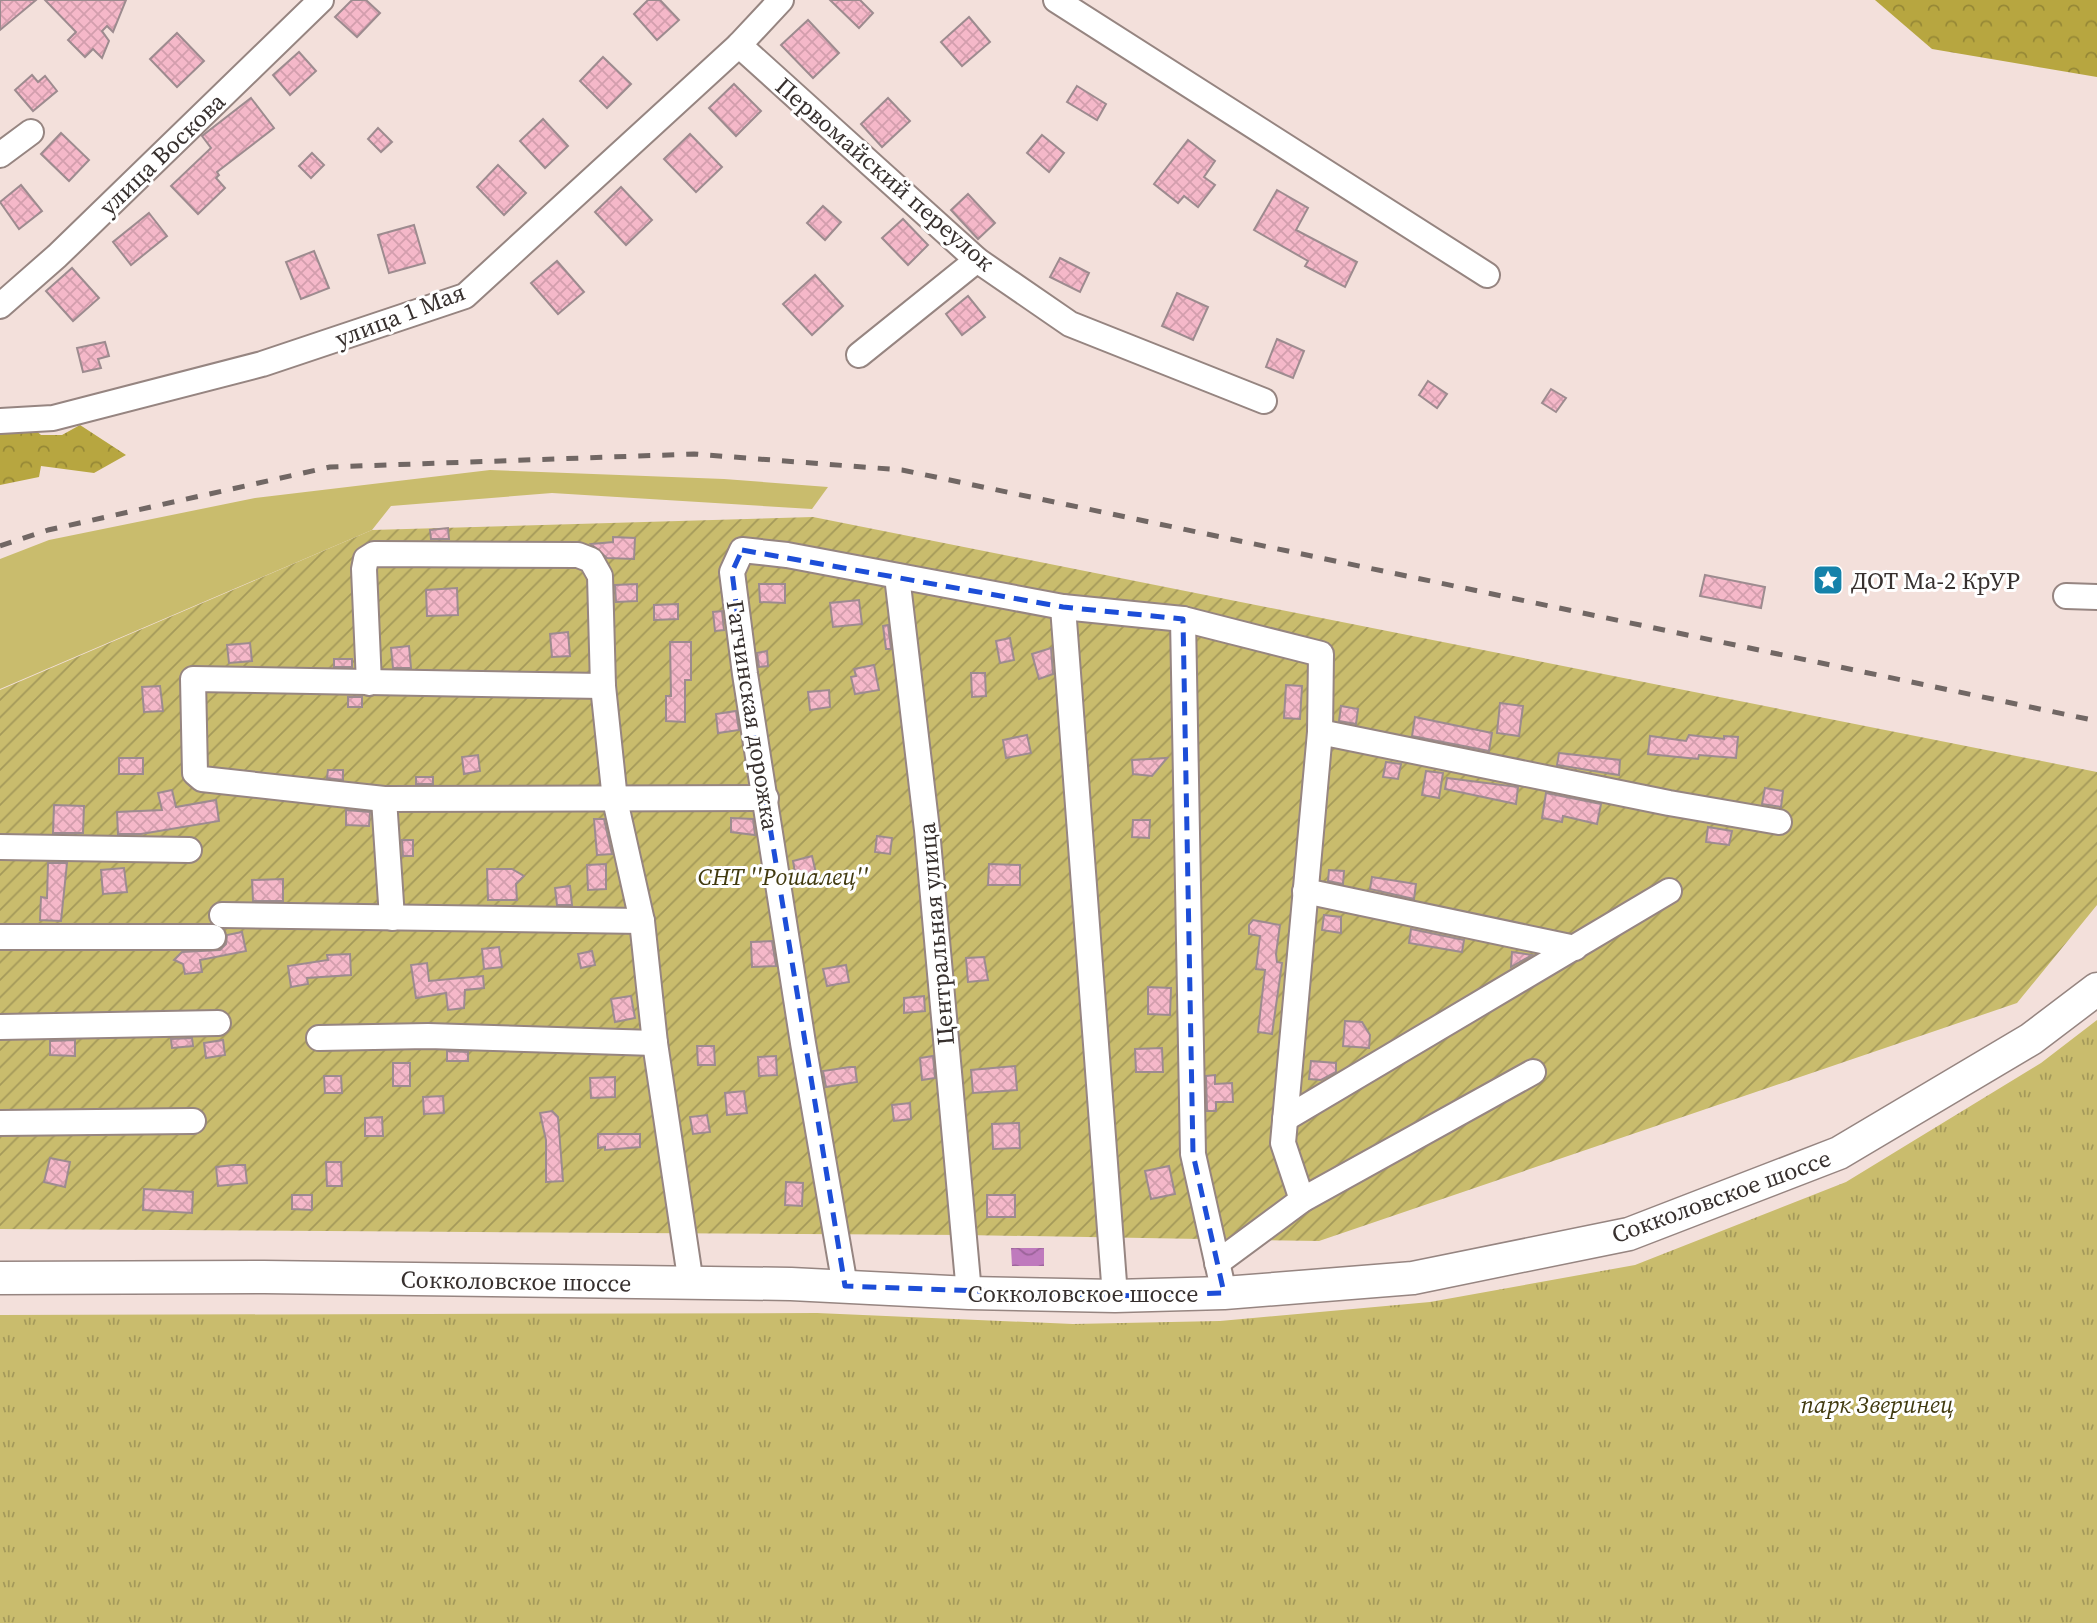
<svg xmlns="http://www.w3.org/2000/svg" width="2097" height="1623" viewBox="0 0 2097 1623" font-family="'Source Serif 4',serif">
<defs>
<pattern id="forest-crowns" width="20" height="18" patternUnits="userSpaceOnUse" patternTransform="scale(1.75)"><rect width="20" height="18" fill="#b7a640"/><path d="M2 6a3 3 0 1 1 6 0M12 15a3 3 0 1 1 6 0" fill="none" stroke="#968836"/></pattern>
<pattern id="park-tufts" width="24" height="20" patternUnits="userSpaceOnUse" patternTransform="scale(1.75)"><rect width="24" height="20" fill="#c9bc6d"/><path d="M3 7l-1-3M5 7V3M7 7l1-3M15 17l-1-3M17 17v-4M19 17l1-3" fill="none" stroke="#a4995a"/></pattern>
<pattern id="garden-furrows" width="10" height="10" patternUnits="userSpaceOnUse" patternTransform="scale(1.75)"><rect width="10" height="10" fill="#c9bc6d"/><path d="M-1 1l2-2M0 10L10 0M9 11l2-2" fill="none" stroke="#a4995a"/></pattern>
<pattern id="water-waves" width="16" height="10" patternUnits="userSpaceOnUse" patternTransform="scale(1.75)"><rect width="16" height="10" fill="#bf7abd"/><path d="M0 5q4-4 8 0t8 0" fill="none" stroke="#9c649a"/></pattern>
<pattern id="building-cross-hatch" width="8" height="8" patternUnits="userSpaceOnUse" patternTransform="scale(1.75)"><rect width="8" height="8" fill="#f5b8c9"/><path d="M0 0l8 8M0 8l8-8" fill="none" stroke="#d39ead"/></pattern>
</defs>
<rect width="100%" height="100%" fill="#f3e0db"/>
<polygon fill="#c9bc6d" points="490,470 724,479 828,487 812,509 552,493 391,506 372,530 0,689 0,559 49,540 255,498"/>
<g fill="url(#forest-crowns)">
<polygon points="1875,0 2097,0 2097,77 1932,49"/>
<polygon points="80,425 126,455 94,473 41,466 39,477 0,485 0,430 33,428 41,435 62,435"/>
</g>
<polygon fill="url(#park-tufts)" points="2097,1020 2097,1623 0,1623 0,1315 817,1313 1073,1324 1220,1321 1430,1302 1635,1265 1846,1182 2041,1063"/>
<polygon fill="url(#garden-furrows)" points="813,517 2097,772 2097,905 2017,1003 1319,1241 965,1235 0,1229 0,690 372,530"/>
<polygon fill="url(#water-waves)" points="1011,1248 1044,1248 1044,1266 1012,1266"/>
<g fill="url(#building-cross-hatch)" stroke="#9d8b8f" stroke-width="2">
<polygon points="0,0 36,0 0,30"/>
<polygon points="45,0 126,0 113,32 107,26 102,31 109,41 102,58 93,49 85,57 68,40 76,32"/>
<polygon points="352,0 366,0 380,13 357,37 335,17"/>
<polygon points="648,0 660,0 679,20 657,40 634,14"/>
<polygon points="830,0 860,0 873,13 859,28"/>
<polygon points="969,17 990,42 962,66 941,42"/>
<polygon points="808,20 839,53 813,78 781,45"/>
<polygon points="177,33 204,61 177,87 150,59"/>
<polygon points="299,52 316,71 290,95 273,75"/>
<polygon points="603,57 631,84 607,108 580,81"/>
<polygon points="32,75 38,82 45,76 57,91 33,111 15,90"/>
<polygon points="734,84 761,111 736,136 709,108"/>
<polygon points="1077,86 1106,104 1097,120 1067,102"/>
<polygon points="251,98 274,128 217,172 219,175 216,178 225,188 198,214 171,186 211,148 202,136"/>
<polygon points="888,98 910,121 882,147 861,124"/>
<polygon points="543,119 568,146 545,168 520,141"/>
<polygon points="378,128 392,142 381,152 368,139"/>
<polygon points="61,133 89,160 69,181 41,154"/>
<polygon points="690,134 722,167 696,192 664,159"/>
<polygon points="1042,135 1064,153 1049,172 1027,153"/>
<polygon points="1188,140 1215,161 1204,177 1215,185 1198,207 1184,196 1178,203 1154,184"/>
<polygon points="312,153 324,165 311,178 299,166"/>
<polygon points="498,165 526,193 504,215 477,187"/>
<polygon points="21,185 42,211 19,229 0,202"/>
<polygon points="621,187 652,220 626,245 595,212"/>
<polygon points="1277,190 1308,208 1296,230 1357,262 1345,287 1305,266 1308,261 1254,230"/>
<polygon points="968,194 995,223 978,239 951,210"/>
<polygon points="823,206 841,222 825,240 807,223"/>
<polygon points="149,213 167,236 131,265 113,242"/>
<polygon points="903,219 928,245 908,265 882,238"/>
<polygon points="414,225 425,263 389,273 378,235"/>
<polygon points="314,251 329,288 301,299 286,262"/>
<polygon points="1060,258 1089,273 1080,292 1050,277"/>
<polygon points="557,261 584,292 558,314 531,283"/>
<polygon points="72,268 99,298 73,321 46,291"/>
<polygon points="815,275 843,306 812,335 783,304"/>
<polygon points="1177,293 1208,307 1193,340 1162,326"/>
<polygon points="968,296 985,317 962,335 946,314"/>
<polygon points="1277,339 1304,351 1293,378 1266,367"/>
<polygon points="105,342 109,356 98,359 101,368 83,372 77,348"/>
<polygon points="1428,381 1447,394 1437,408 1419,395"/>
<polygon points="1551,389 1566,398 1556,412 1542,403"/>
<polygon points="448,528 449,539 431,539 430,530"/>
<polygon points="613,537 635,538 634,559 607,558 591,544 613,542"/>
<polygon points="1705,575 1765,587 1761,608 1700,596"/>
<polygon points="637,584 637,601 616,602 615,585"/>
<polygon points="759,584 785,584 785,603 760,602"/>
<polygon points="457,588 458,615 427,616 426,590"/>
<polygon points="859,600 862,624 833,627 830,603"/>
<polygon points="678,604 678,619 654,620 654,605"/>
<polygon points="722,611 724,630 715,631 713,612"/>
<polygon points="888,625 891,649 886,649 883,626"/>
<polygon points="568,632 570,656 552,657 550,634"/>
<polygon points="1010,638 1014,660 1000,663 996,641"/>
<polygon points="670,642 691,642 691,680 685,680 685,722 666,721 666,696 671,696"/>
<polygon points="250,643 252,661 229,663 227,645"/>
<polygon points="409,646 411,668 393,668 391,648"/>
<polygon points="1051,648 1053,674 1039,679 1032,654"/>
<polygon points="767,651 768,666 759,667 757,653"/>
<rect x="334" y="659" width="18" height="8"/>
<polygon points="874,665 879,690 855,694 851,677 856,676 854,669"/>
<polygon points="971,673 985,673 986,696 972,697"/>
<polygon points="1286,685 1302,686 1300,719 1284,718"/>
<polygon points="160,686 163,711 144,712 142,687"/>
<polygon points="829,690 830,707 810,710 808,692"/>
<rect x="348" y="697" width="14" height="10"/>
<polygon points="1500,703 1523,706 1519,736 1497,733"/>
<polygon points="1341,706 1358,709 1356,724 1339,721"/>
<polygon points="736,711 739,730 718,733 716,714"/>
<polygon points="1415,717 1492,733 1489,751 1412,736"/>
<polygon points="1027,735 1031,753 1006,758 1003,740"/>
<polygon points="1689,735 1724,739 1724,736 1738,737 1736,758 1699,755 1698,759 1648,754 1650,736 1686,741"/>
<polygon points="1559,753 1620,760 1619,775 1557,765"/>
<polygon points="478,755 480,771 464,774 462,757"/>
<rect x="119" y="758" width="24" height="16"/>
<polygon points="1167,758 1152,776 1133,774 1132,760"/>
<polygon points="1386,762 1401,764 1398,779 1383,777"/>
<polygon points="328,770 343,770 343,780 327,778"/>
<polygon points="1426,771 1443,773 1439,798 1422,795"/>
<rect x="416" y="777" width="17" height="7"/>
<polygon points="1447,778 1518,787 1516,804 1445,789"/>
<polygon points="1765,788 1783,791 1781,807 1762,804"/>
<polygon points="172,790 176,807 216,800 219,821 141,834 118,834 117,812 162,810 158,793"/>
<polygon points="1546,793 1601,804 1597,824 1563,816 1562,822 1542,818"/>
<polygon points="54,805 84,806 83,833 53,833"/>
<polygon points="346,810 370,812 369,826 346,825"/>
<polygon points="731,818 753,819 755,835 731,832"/>
<polygon points="594,819 604,819 612,854 597,855"/>
<polygon points="1133,820 1150,820 1149,838 1132,837"/>
<polygon points="1708,827 1732,831 1729,845 1706,842"/>
<polygon points="877,836 892,838 890,854 875,852"/>
<polygon points="402,840 413,840 413,856 403,856"/>
<polygon points="812,856 816,873 796,878 793,861"/>
<polygon points="48,863 67,863 61,921 40,920 41,897 47,898"/>
<polygon points="606,864 606,889 588,890 587,865"/>
<polygon points="989,864 1020,865 1020,885 988,885"/>
<polygon points="124,868 127,892 103,894 101,870"/>
<polygon points="487,869 512,869 524,876 516,884 517,900 488,900"/>
<polygon points="1329,870 1344,871 1343,884 1328,881"/>
<polygon points="1372,877 1416,884 1414,899 1370,889"/>
<polygon points="283,879 283,901 253,901 252,880"/>
<polygon points="570,886 572,905 557,905 555,888"/>
<polygon points="1324,915 1341,917 1341,933 1322,930"/>
<polygon points="1253,920 1280,925 1276,954 1277,962 1282,963 1272,1034 1258,1032 1265,970 1256,969 1260,936 1249,934 1249,925"/>
<polygon points="1411,929 1464,940 1462,952 1409,943"/>
<polygon points="242,932 246,951 200,960 202,972 185,974 183,964 174,960 182,952 220,950 226,944 227,935"/>
<polygon points="772,941 776,966 752,967 751,942"/>
<polygon points="499,947 502,967 484,969 482,949"/>
<polygon points="592,951 595,965 581,968 578,954"/>
<polygon points="1512,952 1532,955 1511,967"/>
<polygon points="350,954 351,975 307,978 308,984 291,987 288,966 328,960 327,955"/>
<polygon points="984,957 988,980 968,982 966,958"/>
<polygon points="427,963 429,981 483,976 484,988 465,990 464,1008 448,1010 446,993 416,998 411,965"/>
<polygon points="846,965 849,982 827,986 823,969"/>
<polygon points="1148,987 1171,988 1170,1015 1148,1014"/>
<polygon points="631,996 635,1018 615,1022 611,999"/>
<polygon points="924,996 925,1011 904,1013 904,998"/>
<polygon points="1345,1021 1362,1022 1370,1035 1369,1048 1343,1046"/>
<polygon points="192,1038 193,1046 172,1048 171,1039"/>
<polygon points="75,1040 75,1056 50,1055 50,1041"/>
<polygon points="223,1040 225,1055 206,1058 204,1043"/>
<polygon points="697,1046 714,1046 715,1065 698,1065"/>
<polygon points="1162,1048 1163,1072 1136,1072 1135,1049"/>
<polygon points="447,1051 468,1052 468,1061 447,1061"/>
<polygon points="776,1056 777,1075 759,1076 758,1057"/>
<polygon points="933,1056 935,1078 922,1080 920,1058"/>
<polygon points="1311,1061 1336,1063 1336,1072 1321,1080 1309,1079"/>
<rect x="393" y="1063" width="17" height="23"/>
<polygon points="1015,1066 1017,1090 973,1093 971,1070"/>
<polygon points="850,1067 855,1067 857,1082 826,1087 823,1071"/>
<polygon points="1215,1075 1215,1084 1232,1083 1233,1102 1216,1102 1216,1111 1207,1111 1206,1076"/>
<polygon points="324,1076 341,1076 342,1093 325,1093"/>
<polygon points="615,1077 615,1097 591,1098 590,1078"/>
<polygon points="744,1091 747,1113 727,1115 725,1093"/>
<polygon points="443,1096 444,1113 424,1114 423,1097"/>
<polygon points="910,1103 911,1119 894,1121 892,1105"/>
<polygon points="552,1111 558,1117 563,1181 546,1182 546,1140 540,1113"/>
<polygon points="707,1115 710,1132 693,1134 690,1117"/>
<polygon points="382,1117 383,1136 365,1136 365,1118"/>
<polygon points="1019,1123 1020,1148 993,1149 992,1124"/>
<polygon points="598,1134 640,1134 640,1147 605,1150 605,1147 598,1148"/>
<polygon points="50,1158 70,1162 65,1187 44,1182"/>
<polygon points="326,1162 341,1162 342,1186 327,1186"/>
<polygon points="234,1165 245,1165 247,1183 218,1186 216,1167"/>
<polygon points="1169,1166 1175,1194 1151,1199 1145,1171"/>
<polygon points="786,1182 803,1183 802,1206 785,1205"/>
<polygon points="144,1189 193,1192 192,1213 143,1210"/>
<polygon points="292,1195 312,1195 312,1210 292,1209"/>
<rect x="987" y="1195" width="28" height="22"/>
</g>
<g fill="none" stroke-linecap="round" stroke-linejoin="round">
<g stroke="#968581" stroke-width="28">
<g id="minor">
<polyline points="1056,0 1487,275"/>
<polyline points="739,45 977,260 1070,324 1264,401"/>
<polyline points="0,155 31,132"/>
<polyline points="0,306 57,256 321,0"/>
<polyline points="859,355 977,260"/>
<polyline points="0,421 53,418 262,364 465,296 739,45 781,0"/>
<polyline points="897,576 927,830 969,1293"/>
<polyline points="2066,596 2097,597"/>
<polyline points="1063,607 1115,1296"/>
<polyline points="1183,619 1193,1154 1224,1293"/>
<polyline points="369,683 364,569 366,559 374,554 578,555 591,560 600,576 603,686 615,800 642,921 655,1043 691,1284"/>
<polyline points="603,686 193,679 195,773 202,779 384,799 766,798"/>
<polyline points="384,799 392,918"/>
<polyline points="0,847 189,850"/>
<polyline points="1305,891 1575,948"/>
<polyline points="222,915 642,921"/>
<polyline points="0,937 213,937"/>
<polyline points="0,1027 218,1023"/>
<polyline points="319,1038 428,1036 655,1043"/>
<polyline points="1285,1119 1669,891"/>
<polyline points="0,1123 193,1121"/>
<polyline points="1302,1200 1283,1143 1320,732 1669,803 1779,822"/>
<polyline points="1217,1263 1302,1200 1533,1072"/>
<polyline points="845,1286 803,1043 745,674 732,572 742,550 787,555 1063,607 1183,619 1321,654 1320,732"/>
</g>
</g>
<g stroke="#968581" stroke-width="35">
<polyline id="major" points="0,1278 264,1277 791,1284 969,1293 1115,1296 1224,1293 1413,1278 1629,1234 1839,1153 2031,1039 2097,989"/>
</g>
<use href="#minor" stroke="#fff" stroke-width="24"/>
<use href="#major" stroke="#fff" stroke-width="32"/>
<polyline stroke="#716764" stroke-width="5" stroke-dasharray="12 12" stroke-linecap="butt" points="0,546 48,530 330,467 694,454 902,470 2097,721"/>
</g>
<path fill="none" stroke="#1d4ed8" stroke-width="5" stroke-dasharray="14 9" stroke-linejoin="round" d="M742 550 1063 607 1183 619 1193 1154 1224 1293 1115 1296 845 1286 745 674 732 572Z"/>
<defs>
<g id="sight-square" transform="scale(1.575)"><rect x="-9" y="-9" width="18" height="18" rx="4" fill="#1582aa" stroke="#fff"/><path d="M0-6L1.8-2.2L6-1.7L2.9 1.2L3.7 5.4L0 3.3L-3.7 5.4L-2.9 1.2L-6-1.7L-1.8-2.2Z" fill="#fff"/></g>
</defs>
<g fill-rule="evenodd">
<use href="#sight-square" x="1828" y="580"/>
</g>
<g text-anchor="middle" dominant-baseline="central" stroke-width="6" stroke-linejoin="round" paint-order="stroke">
<g font-size="24" fill="#37302e" stroke="#fff">
<text transform="translate(162 154) rotate(-44)">улица Воскова</text>
<text transform="translate(885 174) rotate(41)">Первомайский переулок</text>
<text transform="translate(400 315) rotate(-21)">улица 1 Мая</text>
<text transform="translate(753 715) rotate(81)">Гатчинская дорожка</text>
<text transform="translate(936 934) rotate(-95)">Центральная улица</text>
<text transform="translate(1721 1196) rotate(-20)">Сокколовское шоссе</text>
<text transform="translate(516 1281) rotate(1)">Сокколовское шоссе</text>
<text x="1083" y="1293">Сокколовское шоссе</text>
</g>
<g font-size="24" fill="#37302e" stroke="#fff" text-anchor="start">
<text x="1851" y="580">ДОТ Ма-2 КрУР</text>
</g>
<g font-size="24" font-style="italic" fill="#413a0f" stroke="#fff">
<text x="783" y="876">СНТ ''Рошалец''</text>
<text x="1877" y="1404">парк Зверинец</text>
</g>
</g>
</svg>
